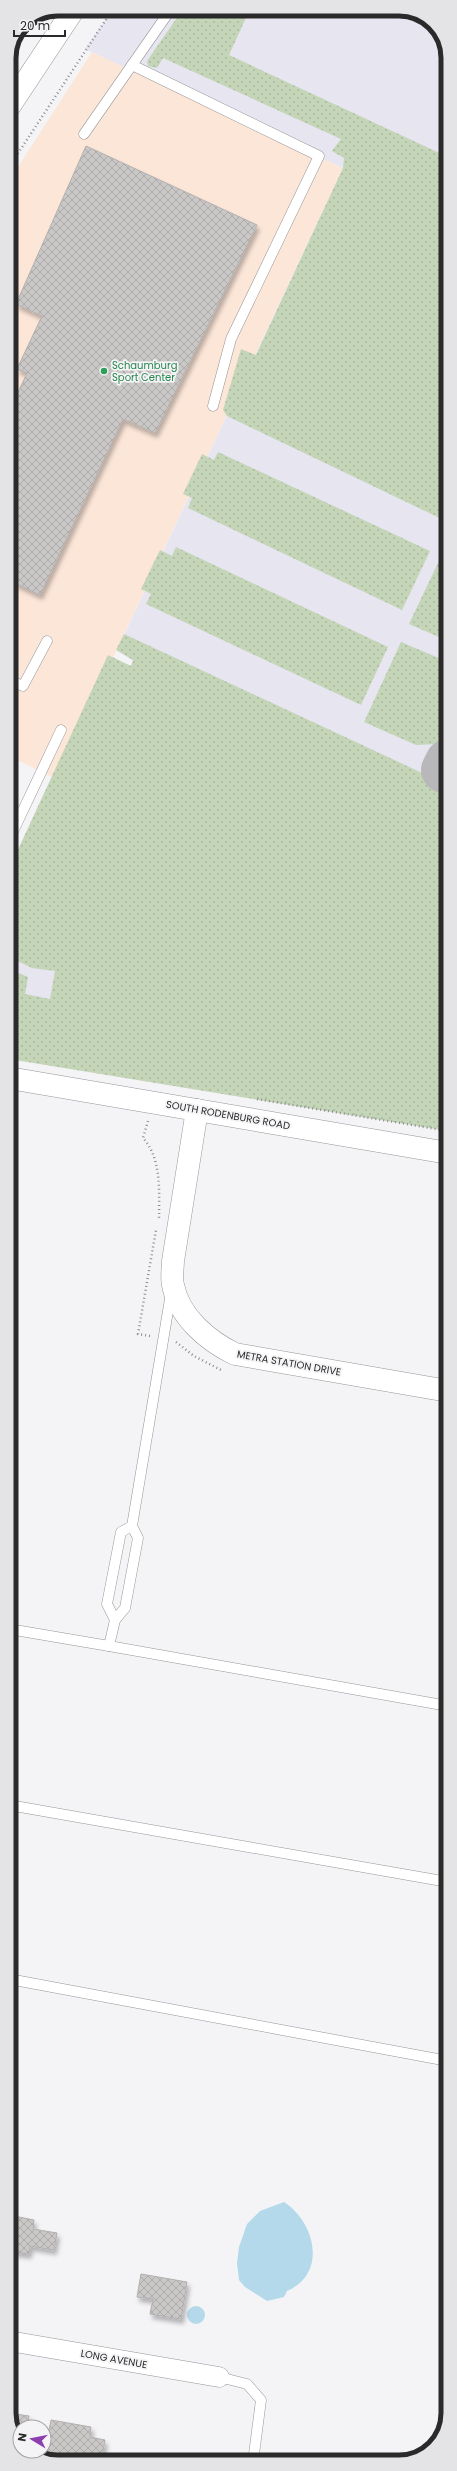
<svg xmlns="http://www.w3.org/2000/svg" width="457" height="2471" viewBox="0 0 457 2471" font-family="Poppins,sans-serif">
<defs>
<pattern id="grass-dots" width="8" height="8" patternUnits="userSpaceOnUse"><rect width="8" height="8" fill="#c4d5b8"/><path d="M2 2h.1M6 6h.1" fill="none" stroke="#a9b79e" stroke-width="1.8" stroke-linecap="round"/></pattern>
<pattern id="building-cross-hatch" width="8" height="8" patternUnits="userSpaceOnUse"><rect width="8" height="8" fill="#cac8c7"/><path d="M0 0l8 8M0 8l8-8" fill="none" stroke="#aeacab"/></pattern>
<filter id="shadow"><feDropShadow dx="2.5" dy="4.5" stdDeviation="2" flood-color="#0004"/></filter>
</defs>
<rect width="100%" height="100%" fill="#f4f4f7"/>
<polygon fill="#fce6d8" points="92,52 343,168 56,779 9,756 9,181"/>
<polygon fill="#e7e6f0" points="113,9 405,9 433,23 448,52 448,1119 9,1031 9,930 133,661 117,650 343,168 85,49"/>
<g fill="url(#grass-dots)">
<polygon points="183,9 250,9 229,55 448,157 448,522 227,416 223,410 241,349 256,355 343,168 344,158 332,151 341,139 163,58 157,68 148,66 147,61"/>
<polygon points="218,452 430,551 402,610 188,508 192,498 183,494 202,454 214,460"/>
<polygon points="447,544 448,544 448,641 409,624"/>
<polygon points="176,547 388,647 361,705 146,604 151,594 141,589 160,550 172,556"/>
<polygon points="124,634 448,785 448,1131 9,1059 9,969 28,977 25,994 50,999 55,971 32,968 9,957 9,869 108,655 131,666 133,660 116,650"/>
<polygon points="401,642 448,662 448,728 438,744 416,745 364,722"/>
</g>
<g fill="#b3d9ea">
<path d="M284 2202C315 2222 328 2273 287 2291L284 2297 267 2301 245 2287 239 2280 237 2263 239 2247 247 2224 260 2211Z"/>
<circle cx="196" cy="2315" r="9"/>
</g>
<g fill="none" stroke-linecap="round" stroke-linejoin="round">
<polyline stroke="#b8b8ba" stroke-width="46" points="448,762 444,770 448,771"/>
</g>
<g fill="url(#building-cross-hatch)" stroke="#b2afae" filter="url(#shadow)">
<polygon points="86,146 257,225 155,433 123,419 40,595 9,580 9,412 27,373 17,369 42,316 16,304"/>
<polygon points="9,2215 34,2220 33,2229 57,2233 54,2250 30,2246 29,2254 9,2251"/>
<polygon points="141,2274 187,2282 181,2319 150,2314 153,2299 137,2297"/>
<polygon points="9,2413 29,2416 27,2427 20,2427 20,2436 18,2436 9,2419"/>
<polygon points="51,2420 91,2427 90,2437 105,2440 101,2462 52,2462 44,2457"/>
</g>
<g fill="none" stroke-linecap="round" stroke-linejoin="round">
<g stroke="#969598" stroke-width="11">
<g id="service">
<polyline points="132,65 171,9"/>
<polyline points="84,134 132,65 319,156 231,339 213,406"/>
<polyline points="9,680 23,686 47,641"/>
<polyline points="9,840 61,730"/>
<polyline points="132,1526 121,1532 107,1604 115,1620 125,1608 138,1538 132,1526 171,1293"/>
<polyline points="115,1620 109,1646 448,1706"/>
<polyline points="9,1629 109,1646"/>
<polyline points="9,1805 448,1882"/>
<polyline points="9,1979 448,2061"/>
<polyline points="219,2377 247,2384 261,2400 253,2462"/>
</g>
</g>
<g stroke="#969598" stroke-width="21">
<polyline id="minor" points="9,2341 219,2377"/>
</g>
<g stroke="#969598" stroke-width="23">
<g id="tertiary">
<polyline points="9,1078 448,1153"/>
<path d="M197 1110 173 1261C173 1268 171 1278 173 1285 179 1317 208 1341 235 1354L448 1391"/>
</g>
</g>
<g stroke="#969598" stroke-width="23">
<polyline id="secondary" points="9,107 74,9"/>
</g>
<g stroke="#8d8d8f" stroke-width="2.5" stroke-dasharray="1 3" stroke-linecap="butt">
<polyline points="9,167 113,9"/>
<polyline points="257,1099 448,1131"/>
<path d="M148 1121 143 1138C162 1159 159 1192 159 1218"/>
<polyline points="150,1336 138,1334 156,1230"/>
<polyline points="176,1342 194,1356 221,1370"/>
<polyline points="442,1411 448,1412"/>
</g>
<use href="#service" stroke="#fff" stroke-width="10"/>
<use href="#minor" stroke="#fff" stroke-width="20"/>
<use href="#tertiary" stroke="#fff" stroke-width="22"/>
<use href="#secondary" stroke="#fff" stroke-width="22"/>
</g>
<circle fill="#2e9e5b" stroke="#f4f4f7" stroke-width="1.5" cx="104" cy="371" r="4"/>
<g text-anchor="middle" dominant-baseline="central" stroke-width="3.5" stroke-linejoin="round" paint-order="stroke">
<g font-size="10" fill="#27864d" stroke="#f4f4f7" text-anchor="start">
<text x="112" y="365">Schaumburg<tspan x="112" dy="12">Sport Center</tspan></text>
</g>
<g font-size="10" fill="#2a2a2b" stroke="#f4f4f7">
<text transform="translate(228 1115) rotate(10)">SOUTH RODENBURG ROAD</text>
<text transform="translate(289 1363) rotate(10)">METRA STATION DRIVE</text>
<text transform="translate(114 2359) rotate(10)">LONG AVENUE</text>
</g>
</g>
<path d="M0 0H457V2471H0ZM58 16H399A42 42 0 0 1 441 58V2413A42 42 0 0 1 399 2455H58A42 42 0 0 1 16 2413V58A42 42 0 0 1 58 16Z" fill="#e4e4e7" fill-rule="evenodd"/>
<path fill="none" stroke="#2a2a2b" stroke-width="5" d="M58 16H399A42 42 0 0 1 441 58V2413A42 42 0 0 1 399 2455H58A42 42 0 0 1 16 2413V58A42 42 0 0 1 58 16Z"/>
<g transform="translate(32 2439) rotate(280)"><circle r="19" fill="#f4f4f7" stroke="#a3a3a5"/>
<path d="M0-3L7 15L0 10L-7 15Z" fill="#8d3faf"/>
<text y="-6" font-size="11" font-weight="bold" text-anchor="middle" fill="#2a2a2b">N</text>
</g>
<path d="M14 30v6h51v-6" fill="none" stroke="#2a2a2b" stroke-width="2"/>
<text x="20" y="30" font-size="12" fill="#2a2a2b" stroke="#f4f4f7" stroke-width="3" paint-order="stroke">20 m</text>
</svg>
